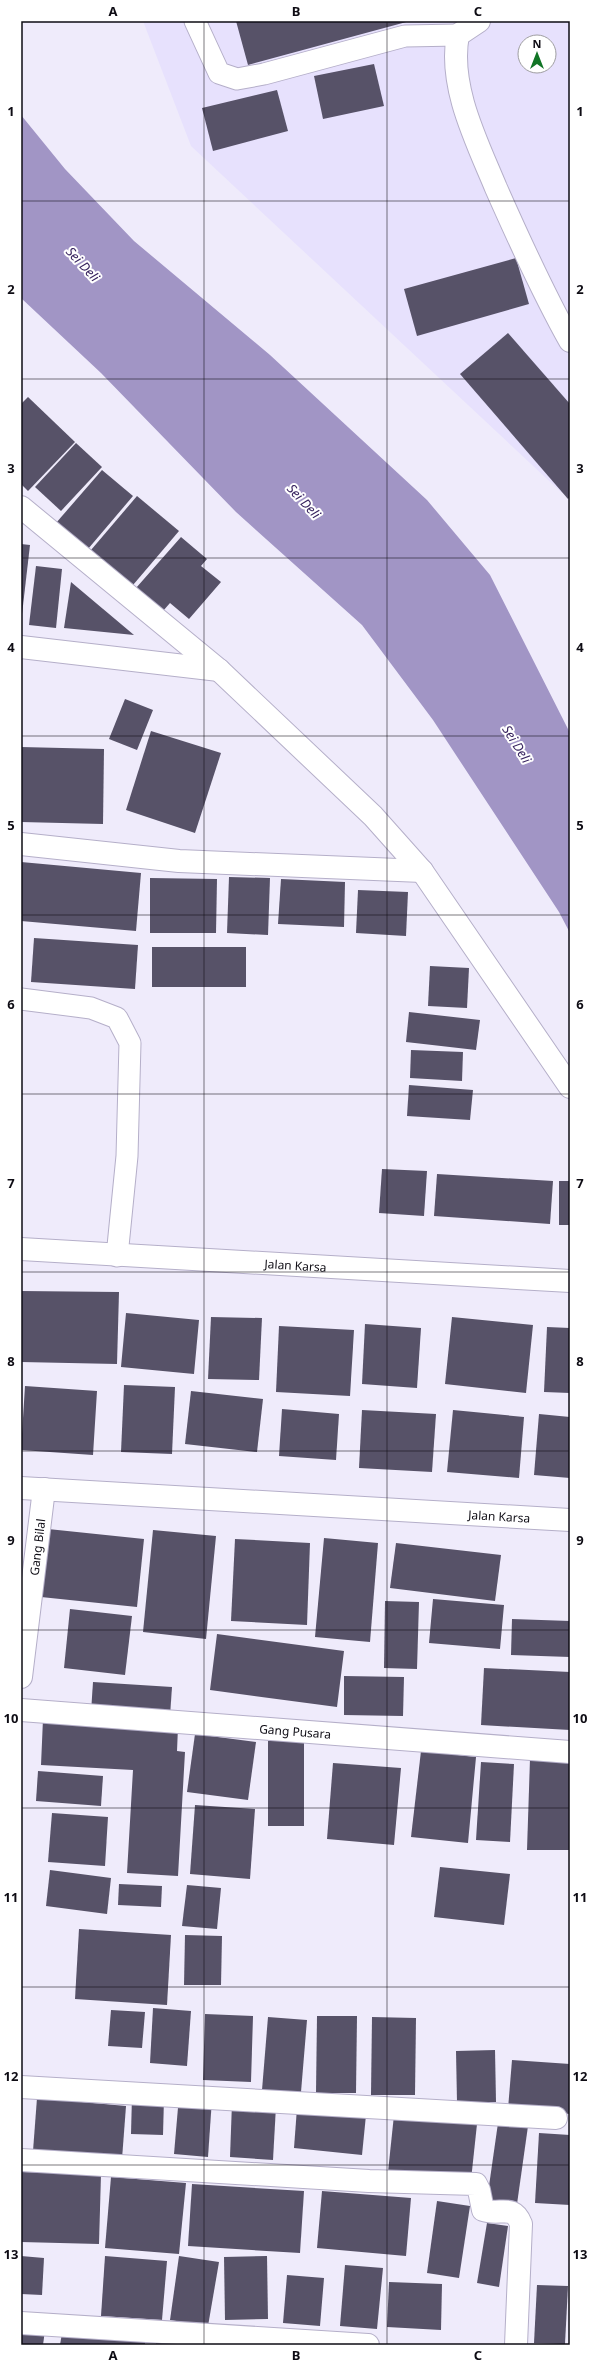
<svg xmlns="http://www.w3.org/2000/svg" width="591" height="2366" viewBox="0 0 591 2366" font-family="'Noto Sans',sans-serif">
<rect width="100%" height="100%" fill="#efebfb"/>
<path fill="#e7e1fd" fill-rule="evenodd" d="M143 21H570V486L562 493 191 146ZM525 42H549V66H525Z"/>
<polygon fill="#a195c5" points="21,115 65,169 134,241 270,355 427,500 490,575 570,733 570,933 559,912 433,720 362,625 236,512 101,373 21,298"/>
<g fill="#575268">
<polygon points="236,21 410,21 248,65"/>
<polygon points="374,64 384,106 323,119 314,76"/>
<polygon points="277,90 288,131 213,151 202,108"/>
<polygon points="516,258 529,304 417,336 404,289"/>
<polygon points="508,333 570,404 570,497 568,499 460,374"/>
<polygon points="28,397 75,442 28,491 21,484 21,404"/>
<polygon points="76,443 102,467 61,511 35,487"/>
<polygon points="102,470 133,496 88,549 56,523"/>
<polygon points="137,496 179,531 133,585 91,550"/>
<polygon points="181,537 207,559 201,566 221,582 189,619 170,603 163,611 136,588"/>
<polygon points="21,544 30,545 22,614 21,614"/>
<polygon points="36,566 62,569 56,628 29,625"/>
<polygon points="71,582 134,635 64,628"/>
<polygon points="125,699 153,710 137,750 109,739"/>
<polygon points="151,731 221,753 195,833 126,810"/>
<polygon points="21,747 104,749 103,824 21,822"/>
<polygon points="21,862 141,873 136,931 21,921"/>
<polygon points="229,877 270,878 268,935 227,933"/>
<polygon points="150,878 217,879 216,933 150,933"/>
<polygon points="281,879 345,882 344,927 278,924"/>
<polygon points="358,890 408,892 406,936 356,933"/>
<polygon points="34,938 138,945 135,989 31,982"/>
<rect x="152" y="947" width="94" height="40"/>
<polygon points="430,966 469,968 467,1008 428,1006"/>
<polygon points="409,1012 480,1020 476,1050 406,1042"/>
<polygon points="411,1050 463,1052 462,1081 410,1078"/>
<polygon points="409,1085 473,1090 470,1120 407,1116"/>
<polygon points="382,1169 427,1171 424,1216 379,1213"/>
<polygon points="437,1174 553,1181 550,1224 434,1216"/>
<rect x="559" y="1181" width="11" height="44"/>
<polygon points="21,1291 119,1292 117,1364 21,1362"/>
<polygon points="126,1313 199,1320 194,1374 121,1367"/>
<polygon points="211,1317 262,1318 259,1380 208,1379"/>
<polygon points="452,1317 533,1325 526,1393 445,1384"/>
<polygon points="365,1324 421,1328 417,1388 362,1384"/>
<polygon points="279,1326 354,1330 350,1396 276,1392"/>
<polygon points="547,1327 570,1328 570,1393 544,1392"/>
<polygon points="124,1385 175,1387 172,1454 121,1452"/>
<polygon points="25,1386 97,1391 93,1455 21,1450"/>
<polygon points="191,1391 263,1399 257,1452 185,1444"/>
<polygon points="282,1409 339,1414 336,1460 279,1456"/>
<polygon points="362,1410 436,1414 432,1472 359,1468"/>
<polygon points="453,1410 524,1417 519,1478 447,1472"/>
<polygon points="539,1414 570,1417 570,1478 534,1475"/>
<polygon points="48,1529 144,1539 137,1607 41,1597"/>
<polygon points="153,1530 216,1536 206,1639 143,1632"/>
<polygon points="324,1538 378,1543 370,1642 315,1637"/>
<polygon points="235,1539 310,1543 307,1625 231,1621"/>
<polygon points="396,1543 501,1555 495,1601 390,1588"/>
<polygon points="433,1599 504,1605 500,1649 429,1643"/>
<polygon points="385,1601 419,1602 417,1669 384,1668"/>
<polygon points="70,1609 132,1616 125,1675 64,1668"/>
<polygon points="512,1619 570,1621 570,1657 511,1655"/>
<polygon points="217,1634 344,1651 337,1707 210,1690"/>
<polygon points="484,1668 570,1672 570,1730 481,1725"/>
<polygon points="344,1676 404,1677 403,1716 344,1715"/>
<polygon points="93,1682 172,1687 170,1716 91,1712"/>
<polygon points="43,1719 178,1727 177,1751 185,1752 178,1876 127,1873 133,1770 41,1765"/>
<polygon points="195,1734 256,1742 248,1800 187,1792"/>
<rect x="268" y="1741" width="36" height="85"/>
<polygon points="421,1751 476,1757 468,1843 411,1837"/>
<polygon points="530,1759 570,1760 570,1850 527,1850"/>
<polygon points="481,1762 514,1764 510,1842 476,1840"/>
<polygon points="333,1763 401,1768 394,1845 327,1839"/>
<polygon points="38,1771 103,1776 101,1806 36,1801"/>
<polygon points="195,1805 255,1809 250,1879 190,1874"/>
<polygon points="52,1813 108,1817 105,1866 48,1862"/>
<polygon points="440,1867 510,1874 504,1925 434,1917"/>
<polygon points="50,1870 111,1878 107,1914 46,1906"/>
<polygon points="119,1884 162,1886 161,1907 118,1905"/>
<polygon points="187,1885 221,1888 217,1929 182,1926"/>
<polygon points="79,1929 171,1935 167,2005 75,1999"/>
<polygon points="185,1935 222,1936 221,1985 184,1985"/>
<polygon points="153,2008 191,2011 187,2066 150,2063"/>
<polygon points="111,2010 145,2012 142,2048 108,2046"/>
<polygon points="205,2014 253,2016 251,2082 203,2080"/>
<polygon points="317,2016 357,2016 356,2093 316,2093"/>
<polygon points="268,2017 307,2020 301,2092 262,2090"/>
<polygon points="372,2017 416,2018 415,2095 371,2095"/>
<polygon points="495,2050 496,2102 457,2102 456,2051"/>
<polygon points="512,2060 570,2064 570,2114 508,2109"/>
<polygon points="132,2096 164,2098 163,2135 131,2134"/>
<polygon points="179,2096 212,2099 208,2157 174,2154"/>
<polygon points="37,2098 126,2106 122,2159 33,2151"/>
<polygon points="232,2103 276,2106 273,2160 230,2157"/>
<polygon points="297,2108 366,2115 362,2155 294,2148"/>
<polygon points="394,2115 477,2124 471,2180 388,2172"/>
<polygon points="499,2116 529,2119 517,2204 487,2200"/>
<polygon points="539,2133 570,2135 570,2205 535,2203"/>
<polygon points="21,2172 101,2174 99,2244 21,2242"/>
<polygon points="111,2177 186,2183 179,2254 105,2248"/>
<polygon points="192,2184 304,2191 300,2253 188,2246"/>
<polygon points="322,2191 411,2198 406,2256 317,2248"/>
<polygon points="437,2201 470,2206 459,2278 427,2273"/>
<polygon points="487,2223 508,2226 499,2287 477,2283"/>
<polygon points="21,2256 44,2258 42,2295 21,2294"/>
<polygon points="105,2256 167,2261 162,2320 101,2316"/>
<polygon points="179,2256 219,2262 208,2326 170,2320"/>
<polygon points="267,2256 268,2319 225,2320 224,2257"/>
<polygon points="345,2265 383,2268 377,2329 340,2326"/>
<polygon points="287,2275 324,2278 320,2326 283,2323"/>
<polygon points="389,2282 442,2284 441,2330 387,2327"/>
<polygon points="537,2285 568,2286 565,2344 534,2343"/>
<polygon points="21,2327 45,2330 43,2345 21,2345"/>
<polygon points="62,2333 145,2341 145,2345 60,2345"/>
<polygon points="156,2341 207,2345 156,2345"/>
</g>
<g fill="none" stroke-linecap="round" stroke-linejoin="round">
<g stroke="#b5afc9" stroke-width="23">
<g id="lane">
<polyline points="195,21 219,73 237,79 264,74 405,36 458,35"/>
<polyline points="21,999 91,1008 117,1018 130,1043 127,1156 117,1256"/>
</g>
</g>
<g stroke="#b5afc9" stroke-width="24">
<g id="street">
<path d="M479 21 458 35C448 86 477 142 496 188 519 240 542 291 570 341"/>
<polyline points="21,507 219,670 373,816 422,871 570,1087"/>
<polyline points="21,647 219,670"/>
<polyline points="21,844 179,861 422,871"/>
<path id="s1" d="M21 1249 570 1281"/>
<path id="s2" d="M21 1488 570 1520"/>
<path id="s3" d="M21 1677 44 1489"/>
<path id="s4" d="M21 1710 570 1752"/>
<polyline points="21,2087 556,2118"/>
<path d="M21 2160 369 2181 476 2184 479 2190 483 2210C500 2216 513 2203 521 2224L516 2345"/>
<polyline points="21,2323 368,2345"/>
</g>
</g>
<use href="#lane" stroke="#fff" stroke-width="21"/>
<use href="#street" stroke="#fff" stroke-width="22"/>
</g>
<path fill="none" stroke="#0e0c14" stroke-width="1" stroke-opacity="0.55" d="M204 21V2345M387 21V2345M21 201H570M21 379H570M21 558H570M21 736H570M21 915H570M21 1094H570M21 1272H570M21 1451H570M21 1630H570M21 1808H570M21 1987H570M21 2165H570"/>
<g text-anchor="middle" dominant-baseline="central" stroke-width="4" stroke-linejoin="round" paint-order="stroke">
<g font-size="12" fill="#0e0c14" stroke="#fff">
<text stroke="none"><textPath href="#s1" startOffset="275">Jalan Karsa</textPath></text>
<text stroke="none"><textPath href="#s2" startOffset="479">Jalan Karsa</textPath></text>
<text stroke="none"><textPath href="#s3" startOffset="131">Gang Bilal</textPath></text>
<text stroke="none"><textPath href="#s4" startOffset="275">Gang Pusara</textPath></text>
</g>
<g font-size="13" font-style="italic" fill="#38245f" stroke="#fff">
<text transform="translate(83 264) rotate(47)">Sei Deli</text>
<text transform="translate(304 501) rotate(47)">Sei Deli</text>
<text transform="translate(517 744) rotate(58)">Sei Deli</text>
</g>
</g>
<rect width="591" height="2366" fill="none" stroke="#ffffff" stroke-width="44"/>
<g transform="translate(537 54)"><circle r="19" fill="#ffffff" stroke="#9f9ea1"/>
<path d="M0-3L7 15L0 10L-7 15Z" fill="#117526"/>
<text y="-6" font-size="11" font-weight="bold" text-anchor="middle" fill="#0e0c14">N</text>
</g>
<rect x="22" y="22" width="547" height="2322" fill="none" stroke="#0e0c14" stroke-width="1.5"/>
<g font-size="13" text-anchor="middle" font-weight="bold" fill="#0e0c14">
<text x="113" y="16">A</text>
<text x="296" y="16">B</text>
<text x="478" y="16">C</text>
<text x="11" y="116">1</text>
<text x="580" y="116">1</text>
<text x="11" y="294">2</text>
<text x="580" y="294">2</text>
<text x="11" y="473">3</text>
<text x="580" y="473">3</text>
<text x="11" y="652">4</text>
<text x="580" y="652">4</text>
<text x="11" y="830">5</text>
<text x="580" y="830">5</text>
<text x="11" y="1009">6</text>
<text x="580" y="1009">6</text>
<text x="11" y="1188">7</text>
<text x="580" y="1188">7</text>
<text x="11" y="1366">8</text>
<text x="580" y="1366">8</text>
<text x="11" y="1545">9</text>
<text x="580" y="1545">9</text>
<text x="11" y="1723">10</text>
<text x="580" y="1723">10</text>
<text x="11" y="1902">11</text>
<text x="580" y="1902">11</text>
<text x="11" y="2081">12</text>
<text x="580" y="2081">12</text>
<text x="11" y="2259">13</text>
<text x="580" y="2259">13</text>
<text x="113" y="2360">A</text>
<text x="296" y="2360">B</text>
<text x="478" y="2360">C</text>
</g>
</svg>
